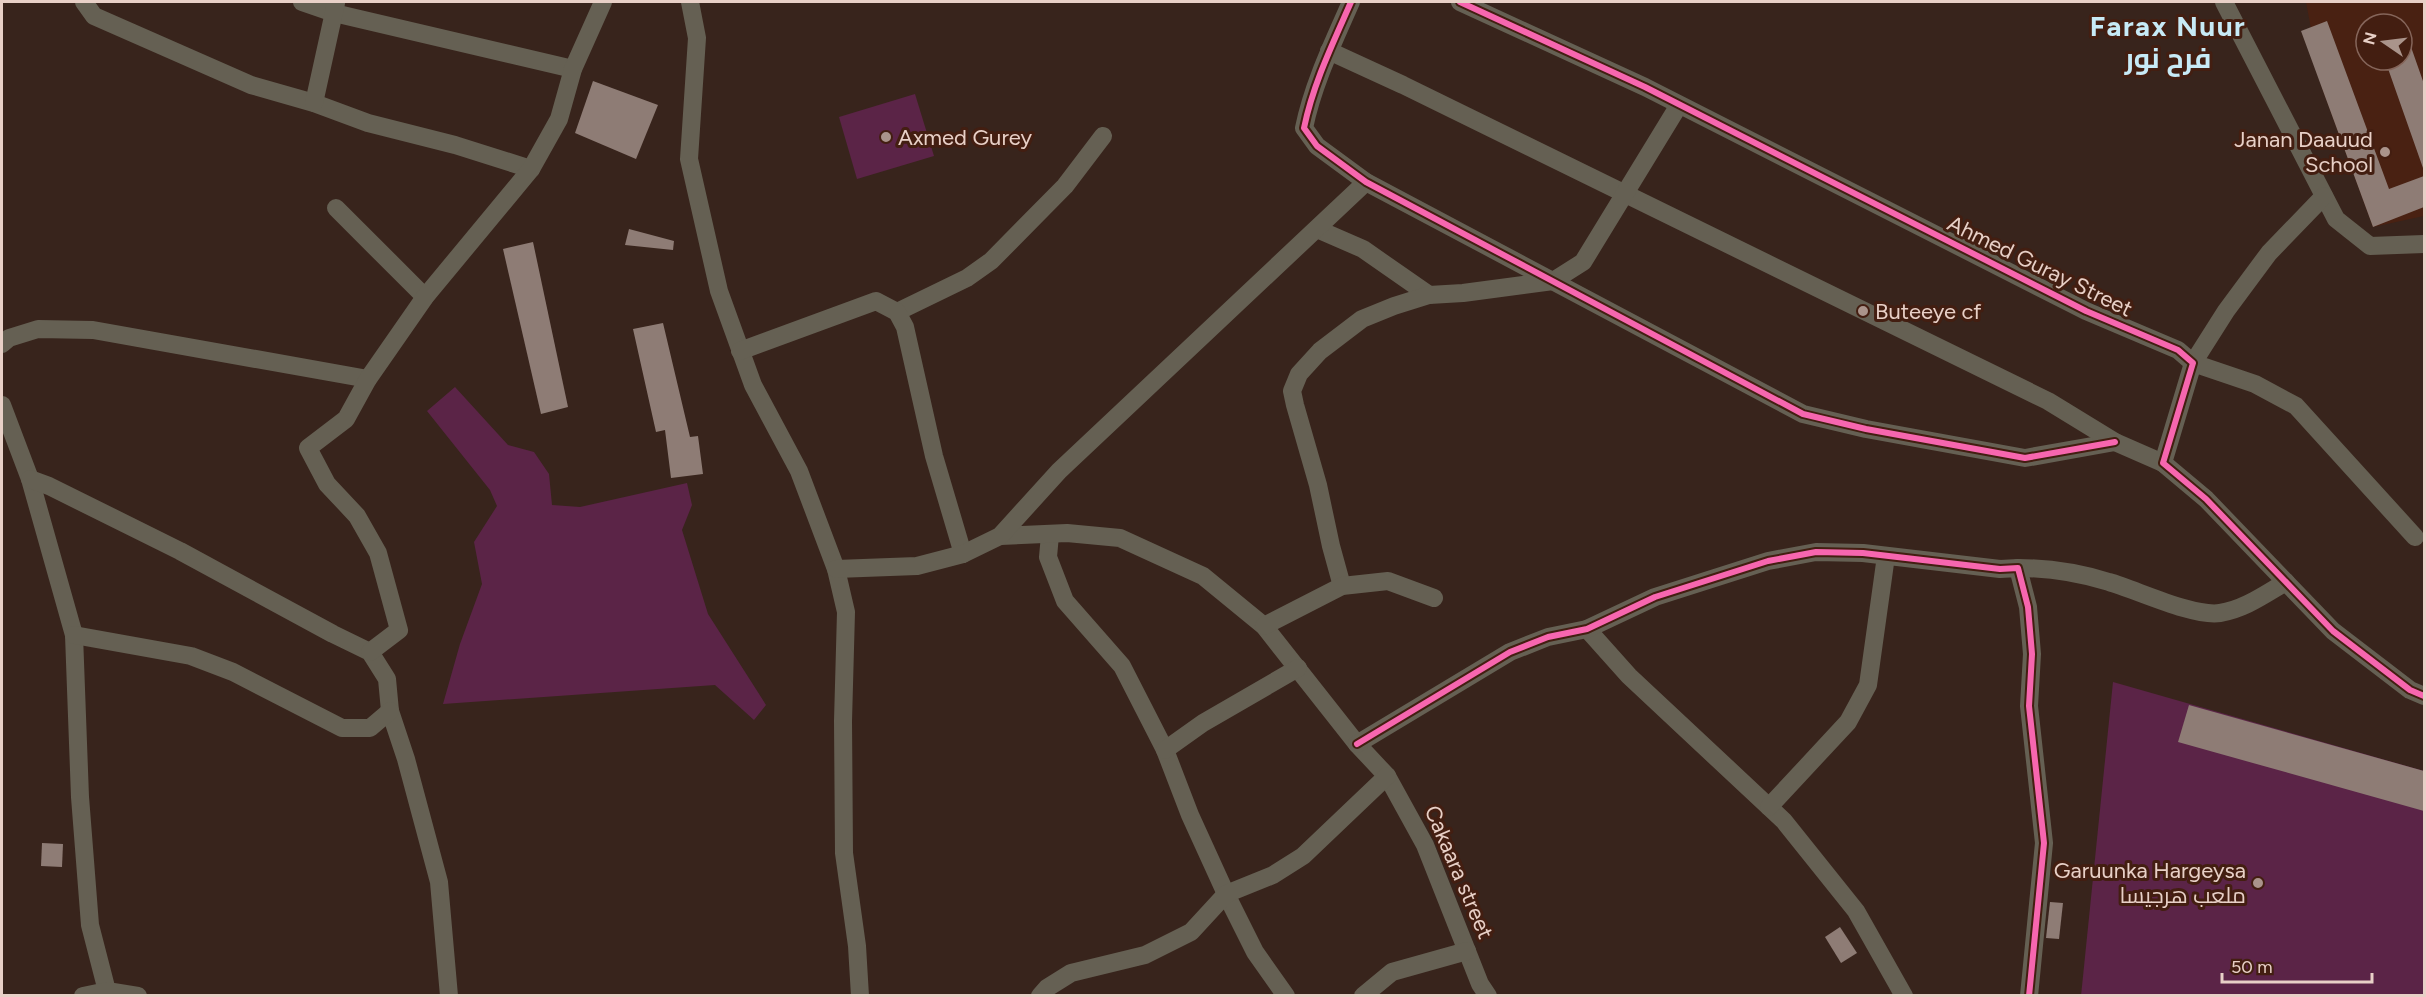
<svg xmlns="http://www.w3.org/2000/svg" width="2426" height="997" viewBox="0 0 2426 997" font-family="Figtree,Cairo,sans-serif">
<rect width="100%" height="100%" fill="#38241c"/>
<path fill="#492112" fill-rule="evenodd" d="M2306 2H2424V216L2373 227 2322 88ZM2366 24H2402V60H2366Z"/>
<g fill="#5b2447">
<polygon points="915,94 934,156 857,179 839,117"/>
<polygon points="455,387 508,445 534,452 549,474 552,505 580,507 687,483 692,505 682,530 708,614 766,705 754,720 715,685 443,704 460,644 482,584 474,542 497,506 490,490 427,411"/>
<polygon points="2113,682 2424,771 2424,995 2081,996"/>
</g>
<g fill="#8e7c75">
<polygon points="2327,21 2389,189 2424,176 2424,207 2373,227 2301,31"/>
<polygon points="2402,27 2404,27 2424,84 2424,167 2423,168 2385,60 2402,60"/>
<polygon points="593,81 658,105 636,159 575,133"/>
<polygon points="629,229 674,241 673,250 625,245"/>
<polygon points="533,242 568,407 541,414 503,249"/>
<polygon points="663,323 690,437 698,436 703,474 671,478 665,430 656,432 633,329"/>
<polygon points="2189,705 2424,771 2424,811 2178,742"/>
<polygon points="42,843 63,844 62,867 41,866"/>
<polygon points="2050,902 2063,903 2059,939 2046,938"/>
<polygon points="1840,927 1857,953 1841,963 1825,937"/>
</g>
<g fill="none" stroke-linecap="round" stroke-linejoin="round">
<g stroke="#656053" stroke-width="18">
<polyline points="84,2 94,16 251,85 314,103 368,123 455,145 531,169"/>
<polyline points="302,2 334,13 573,69"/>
<polyline points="690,2 697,38 689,159 719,291 753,385 799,471 836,569 846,612 843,721 844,853 857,946 860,996"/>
<path d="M1351 2C1333 43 1313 84 1304 128L1317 146 1366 182 1803 414 1866 429 2025 458 2115 442"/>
<polyline points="1460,2 1645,87 2086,311 2178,350 2193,363 2163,463 2206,499 2333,631 2410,690 2424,696"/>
<polyline points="2224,2 2336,219 2370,246 2424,244"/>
<polyline points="1329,51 1403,85 2048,401 2115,442 2163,463"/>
<polyline points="314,103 336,3"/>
<polyline points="2324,196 2269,253 2226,311 2193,363 2255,384 2296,406 2415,537"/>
<polyline points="336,208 425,297"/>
<polyline points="1317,229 1363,249 1429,295"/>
<polyline points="897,312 967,278 991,261 1065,186 1103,136"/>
<polyline points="2,344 9,338 38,329 93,330 368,379"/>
<polyline points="740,351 876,301 897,312 905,327 934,456 963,554"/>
<polyline points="2,405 30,479 74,635 80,797 90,925 107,991"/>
<polyline points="30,479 49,486 180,551 333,634 370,652 387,679 390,711 406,759 439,882 449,996"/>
<polyline points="1050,535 1048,557 1065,601 1122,666 1165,750 1190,815 1226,894 1255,952 1286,996"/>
<polyline points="1000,536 1067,533 1120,538 1203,576 1264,626 1357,744 1387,776 1425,845 1480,984 1488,996"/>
<path d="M2018 568C2048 568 2080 573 2109 582 2137 590 2193 617 2220 613 2245 609 2265 594 2286 582"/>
<polyline points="836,569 917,566 963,554 1000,536 1059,471 1366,182"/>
<polyline points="1342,586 1331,546 1318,485 1295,405 1292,391 1299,374 1320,351 1362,319 1394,306 1429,295 1463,293 1553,281 1583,262 1679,105"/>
<polyline points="1264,626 1342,586 1388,581 1434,598"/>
<polyline points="1587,629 1629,676 1784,821 1856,911 1904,996"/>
<polyline points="74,635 191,656 233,672 342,728 370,728 390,711"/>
<polyline points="370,652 399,630 378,553 357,516 327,484 308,448 346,419 368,379 425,297 531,169 559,119 573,69 603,2"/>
<polyline points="1357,744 1510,652 1548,637 1587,629 1655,597 1768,561 1816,552 1863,553 2000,569 2018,568 2028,607 2032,654 2029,706 2044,843 2029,996"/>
<polyline points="1165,750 1203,723 1298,668"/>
<polyline points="1769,807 1848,722 1868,685 1886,556"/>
<polyline points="83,996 107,991 138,996"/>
<polyline points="1040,996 1047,988 1071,973 1145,955 1191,932 1226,894 1273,875 1303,856 1387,776"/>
<polyline points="1363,996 1392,972 1467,951"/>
</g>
<g stroke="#431e11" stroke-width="10">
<g id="cycleway">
<path d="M1351 2C1333 43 1313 84 1304 128L1317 146 1366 182 1803 414 1866 429 2025 458 2115 442"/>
<polyline points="1460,2 1645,87 2086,311 2178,350 2193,363 2163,463 2206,499 2333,631 2410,690 2424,696"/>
<polyline points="1357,744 1510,652 1548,637 1587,629 1655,597 1768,561 1816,552 1863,553 2000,569 2018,568 2028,607 2032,654 2029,706 2044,843 2029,996"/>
</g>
</g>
<use href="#cycleway" stroke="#f766af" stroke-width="6"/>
</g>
<g fill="#aa948b" stroke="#431e11" stroke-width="2">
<circle cx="886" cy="137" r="6"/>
<circle cx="2385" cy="152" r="6"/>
<circle cx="1863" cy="311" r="6"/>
<circle cx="2258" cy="883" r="6"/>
</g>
<g text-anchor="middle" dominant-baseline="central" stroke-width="6" stroke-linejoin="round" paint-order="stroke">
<g font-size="22" fill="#e8d0c7" stroke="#431e11" text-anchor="start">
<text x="898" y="137">Axmed Gurey</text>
<text x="2373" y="139" text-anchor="end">Janan Daauud<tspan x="2373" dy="25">School</tspan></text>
<text x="1875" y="311">Buteeye cf</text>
<text x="2246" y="870" text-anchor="end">Garuunka Hargeysa<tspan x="2246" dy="25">ملعب هرجيسا</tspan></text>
</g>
<g font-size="22" fill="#e8d0c7" stroke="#431e11">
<text transform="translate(2040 266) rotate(26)">Ahmed Guray Street</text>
<text transform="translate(1459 872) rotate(67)">Cakaara street</text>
</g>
<g font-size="28" font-weight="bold" letter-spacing="1.5" fill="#c7eaf6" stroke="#431e11">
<text x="2168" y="26">Farax Nuur<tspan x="2168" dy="32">فرح نور</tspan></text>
</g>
</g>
<rect width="2426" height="997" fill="none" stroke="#e8d0c7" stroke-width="6"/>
<g transform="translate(2384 42) rotate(284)"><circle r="28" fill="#431e11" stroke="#85655a" stroke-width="1.5"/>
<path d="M0-4.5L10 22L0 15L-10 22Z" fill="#aa948b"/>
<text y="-9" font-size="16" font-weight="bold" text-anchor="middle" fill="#e8d0c7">N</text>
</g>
<path d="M2222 973v9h150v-9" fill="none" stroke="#e8d0c7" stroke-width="3"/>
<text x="2231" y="973" font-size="18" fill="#e8d0c7" stroke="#431e11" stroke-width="4.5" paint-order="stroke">50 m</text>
</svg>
